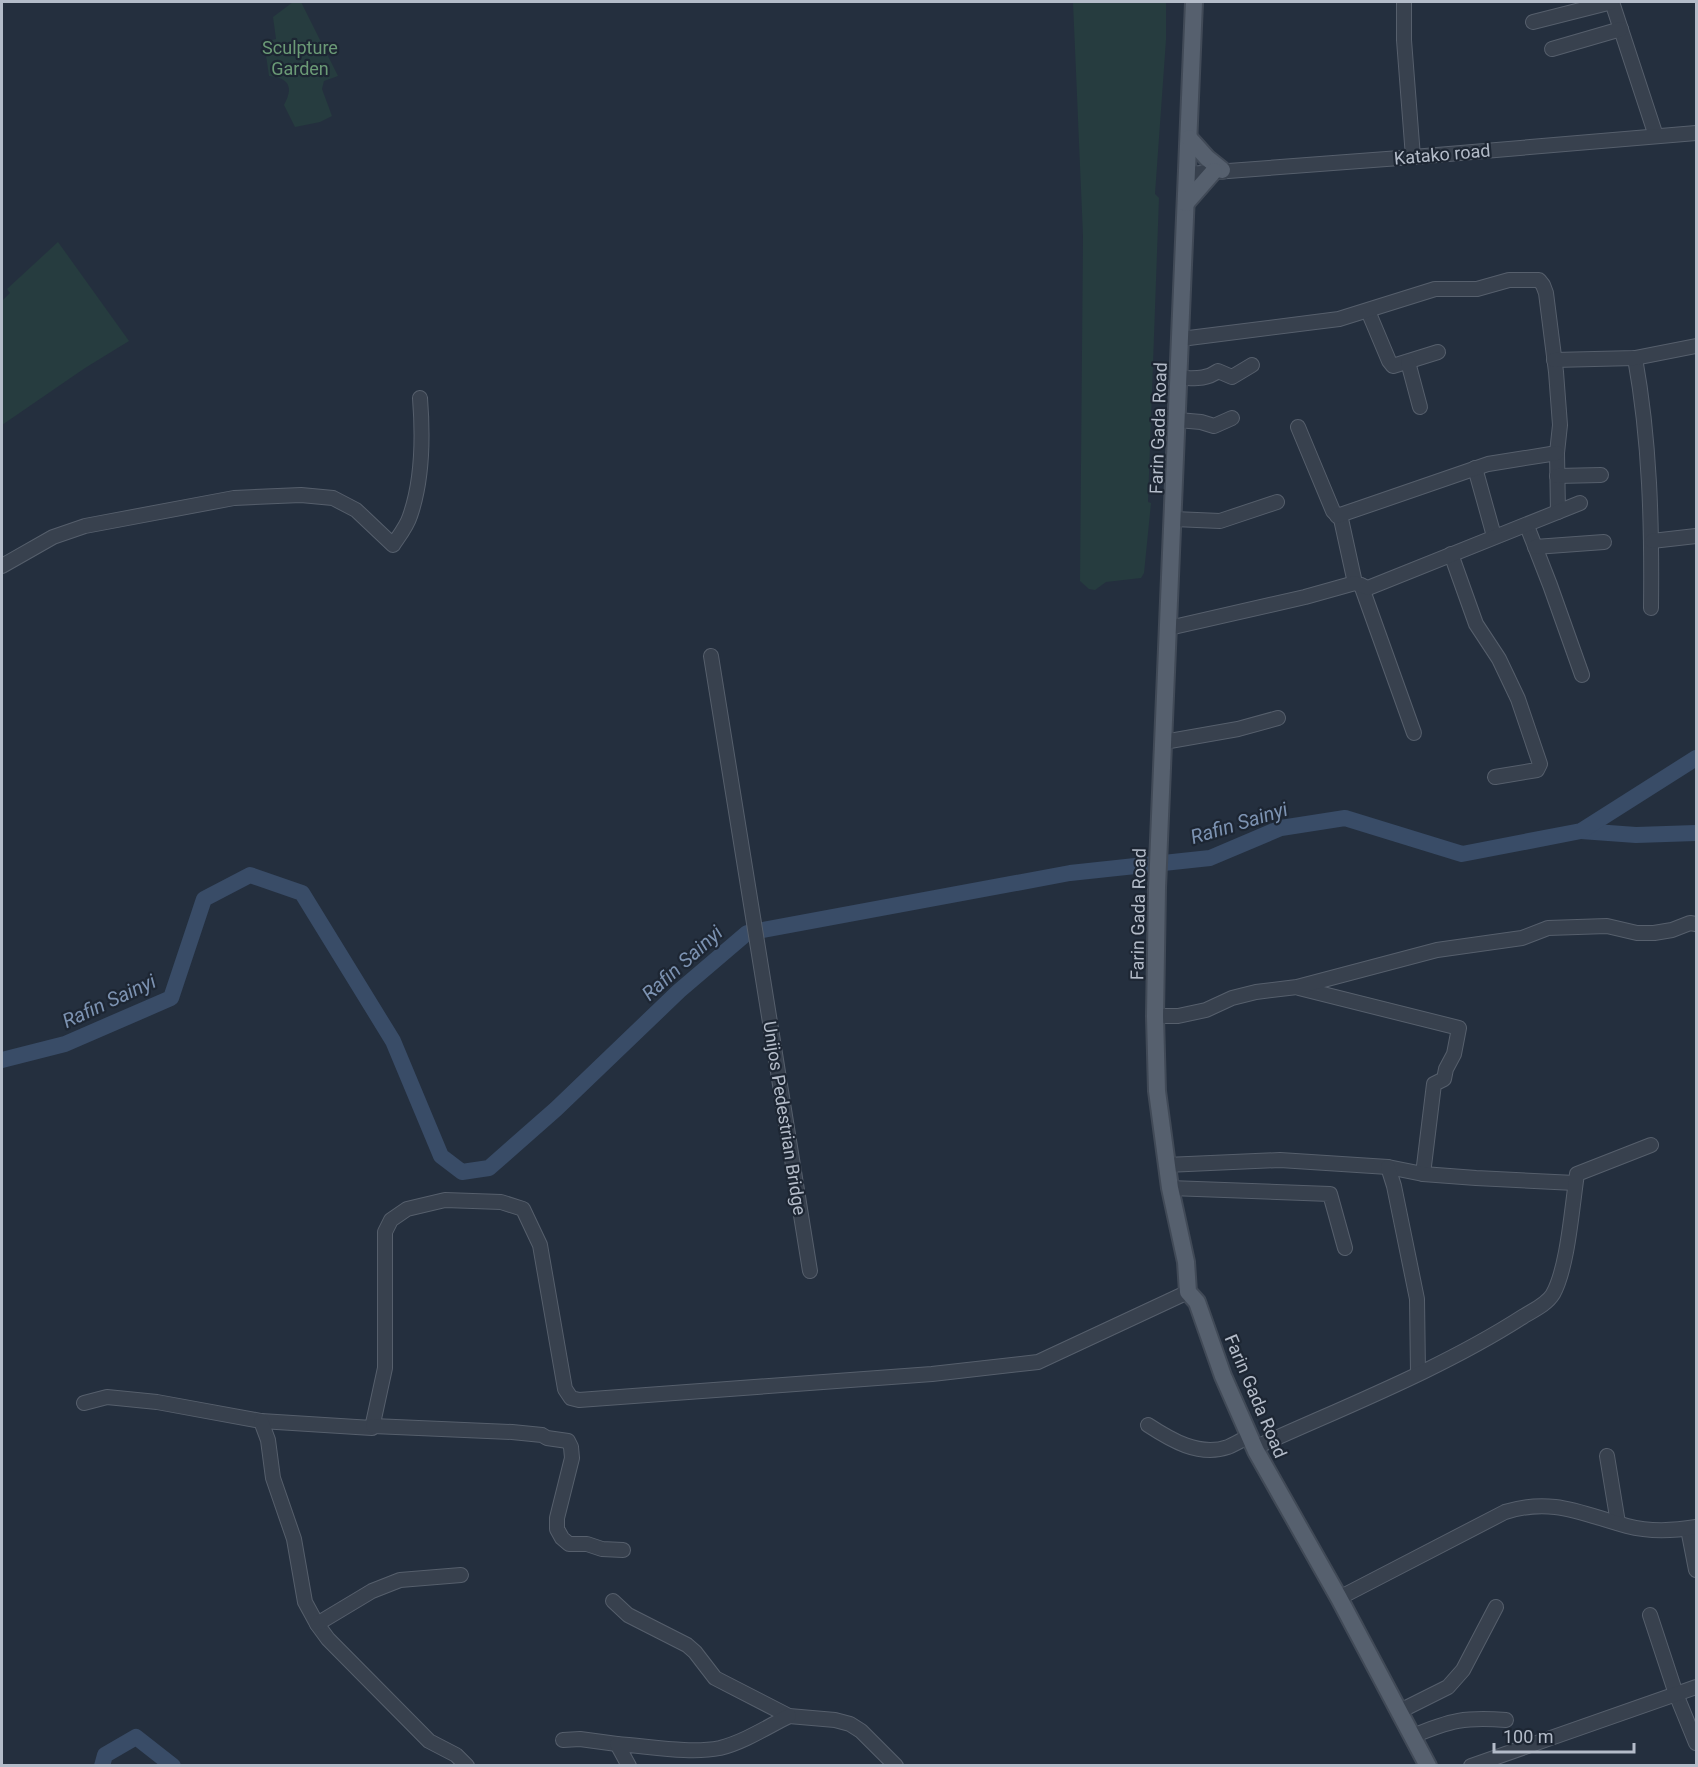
<svg xmlns="http://www.w3.org/2000/svg" width="1698" height="1767" viewBox="0 0 1698 1767" font-family="Roboto,sans-serif">
<rect width="100%" height="100%" fill="#242f3e"/>
<g fill="#263c3f">
<path d="M293 2H301L338 76 324 81 322 89 332 116 320 122 295 127 284 105C294 87 289 78 269 76L264 42 276 39 273 17Z"/>
<polygon points="1073,2 1166,2 1166,40 1155,194 1159,198 1148,502 1151,503 1144,573 1141,578 1106,582 1095,590 1089,589 1080,581 1083,236"/>
<polygon points="58,242 129,341 85,368 2,425 2,301 10,293 7,289"/>
</g>
<g fill="none" stroke-linecap="round" stroke-linejoin="round">
<g stroke="#394c67" stroke-width="16">
<polyline points="1581,831 1636,835 1696,833"/>
<polyline points="2,1060 65,1044 171,998 204,899 250,875 302,893 393,1041 441,1156 462,1172 489,1168 556,1109 679,991 747,933 1070,873 1210,858 1281,828 1345,818 1462,854 1581,831 1696,758"/>
<polyline points="102,1766 105,1755 136,1737 173,1766"/>
</g>
<g stroke="#565f6c" stroke-width="16">
<g id="minor">
<polyline points="1404,2 1404,40 1413,157"/>
<polyline points="1612,2 1656,136"/>
<polyline points="1533,22 1612,2"/>
<polyline points="1552,49 1621,29"/>
<polyline points="1188,174 1413,157 1696,133"/>
<polyline points="1368,311 1389,361 1393,366 1438,352"/>
<polyline points="1181,339 1339,319 1435,289 1477,289 1509,280 1539,280 1543,285 1546,293 1556,372 1560,425 1557,453 1558,512"/>
<path d="M1635 358C1650 441 1652 525 1651 608"/>
<polyline points="1554,360 1635,358 1696,346"/>
<polyline points="1408,362 1420,407"/>
<path d="M1179 378C1194 378 1206 380 1218 371L1232 377 1252 365"/>
<polyline points="1178,420 1201,422 1214,426 1232,418"/>
<polyline points="1298,427 1333,511 1341,519 1355,583"/>
<polyline points="1475,468 1494,536"/>
<polyline points="1557,476 1601,475"/>
<polyline points="1337,516 1488,464 1557,453"/>
<polyline points="1174,519 1220,521 1277,502"/>
<polyline points="1527,526 1550,585 1582,675"/>
<polyline points="1652,541 1696,536"/>
<polyline points="1535,547 1604,542"/>
<polyline points="1451,554 1476,624 1499,659 1518,699 1540,764 1537,770 1495,777"/>
<path d="M2 566 53 537 85 526 234 498 301 495 333 498 356 510 393 545C399 536 407 526 410 516 423 479 423 436 420 398"/>
<polyline points="1361,585 1414,733"/>
<polyline points="1169,628 1305,597 1355,583 1368,588 1580,503"/>
<polyline points="711,656 810,1271"/>
<polyline points="1164,742 1238,729 1278,718"/>
<polyline points="1299,988 1459,1028 1454,1054 1446,1069 1444,1079 1434,1084 1423,1174"/>
<polyline points="1155,1016 1178,1016 1206,1010 1232,998 1256,992 1297,987 1437,950 1522,938 1548,928 1607,926 1637,933 1654,933 1672,930 1690,923 1696,924"/>
<polyline points="1166,1165 1280,1160 1388,1167 1423,1174 1476,1178 1575,1183"/>
<polyline points="1388,1167 1394,1186 1417,1299 1418,1373"/>
<polyline points="1170,1188 1330,1194 1345,1248"/>
<polyline points="84,1403 107,1397 157,1402 261,1421 372,1428 385,1368 385,1232 391,1220 407,1209 445,1200 501,1202 523,1209 540,1245 565,1389 571,1398 579,1400 932,1374 1038,1362 1188,1292"/>
<polyline points="261,1421 268,1440 273,1478 294,1539 305,1602 317,1624 328,1639 429,1741 456,1755 467,1766"/>
<path d="M1148 1425C1171 1440 1199 1457 1228 1447 1235 1444 1242 1440 1249 1436"/>
<polyline points="373,1426 512,1432 542,1435 547,1438 568,1441 571,1447 572,1458 557,1518 557,1529 562,1538 569,1544 587,1544 602,1549 623,1550"/>
<path d="M1254 1448C1344 1407 1442 1369 1524 1316 1534 1310 1547 1304 1553 1294 1568 1267 1572 1206 1577 1174L1651 1145"/>
<polyline points="1607,1456 1618,1523"/>
<polyline points="1688,1529 1696,1570"/>
<path d="M1339 1598 1505 1512C1553 1497 1582 1514 1627 1526 1650 1532 1673 1531 1696 1527"/>
<polyline points="613,1601 628,1615 687,1645 695,1652 715,1678 789,1716 835,1720 850,1724 861,1731 896,1766"/>
<polyline points="1650,1615 1676,1694 1696,1743"/>
<polyline points="317,1624 372,1591 400,1580 461,1575"/>
<polyline points="1400,1711 1448,1687 1463,1670 1496,1607"/>
<path d="M1413 1736C1451 1720 1465 1717 1506 1720"/>
<polyline points="563,1740 580,1739 617,1744"/>
<path d="M629 1766 617 1744C649 1746 689 1754 720 1748 744 1742 767 1727 789 1716"/>
<polyline points="1471,1766 1696,1687"/>
</g>
</g>
<g stroke="#414a57" stroke-width="20">
<g id="major">
<polyline points="1194,2 1157,888 1155,1016 1157,1091 1170,1188 1186,1262 1188,1292 1197,1302 1223,1376 1256,1451 1339,1598 1428,1766"/>
<polyline points="1189,138 1207,158 1222,170"/>
<polyline points="1186,203 1214,171"/>
</g>
</g>
<use href="#minor" stroke="#38414e" stroke-width="14"/>
<use href="#major" stroke="#56606e" stroke-width="16"/>
</g>
<g text-anchor="middle" dominant-baseline="central" stroke-width="4.5" stroke-linejoin="round" paint-order="stroke">
<g font-size="18" fill="#6b9a76" stroke="#1d2633">
<text x="300" y="47">Sculpture<tspan x="300" dy="21">Garden</tspan></text>
</g>
<g font-size="18" fill="#b4bcc9" stroke="#1d2633">
<text transform="translate(1442 154) rotate(-5)">Katako road</text>
<text transform="translate(1158 428) rotate(-88)">Farin Gada Road</text>
<text transform="translate(1138 914) rotate(-89)">Farin Gada Road</text>
<text transform="translate(785 1118) rotate(81)">Unijos Pedestrian Bridge</text>
<text transform="translate(1256 1396) rotate(67)">Farin Gada Road</text>
</g>
<g font-size="20" font-style="italic" fill="#7c92b1" stroke="#1d2633">
<text transform="translate(1239 823) rotate(-17)">Rafin Sainyi</text>
<text transform="translate(682 963) rotate(-42)">Rafin Sainyi</text>
<text transform="translate(109 1001) rotate(-25)">Rafin Sainyi</text>
</g>
</g>
<rect width="1698" height="1767" fill="none" stroke="#b4bcc9" stroke-width="6"/>
<path d="M1494 1743v9h140v-9" fill="none" stroke="#b4bcc9" stroke-width="3"/>
<text x="1503" y="1743" font-size="18" fill="#b4bcc9" stroke="#1d2633" stroke-width="4.5" paint-order="stroke">100 m</text>
</svg>
